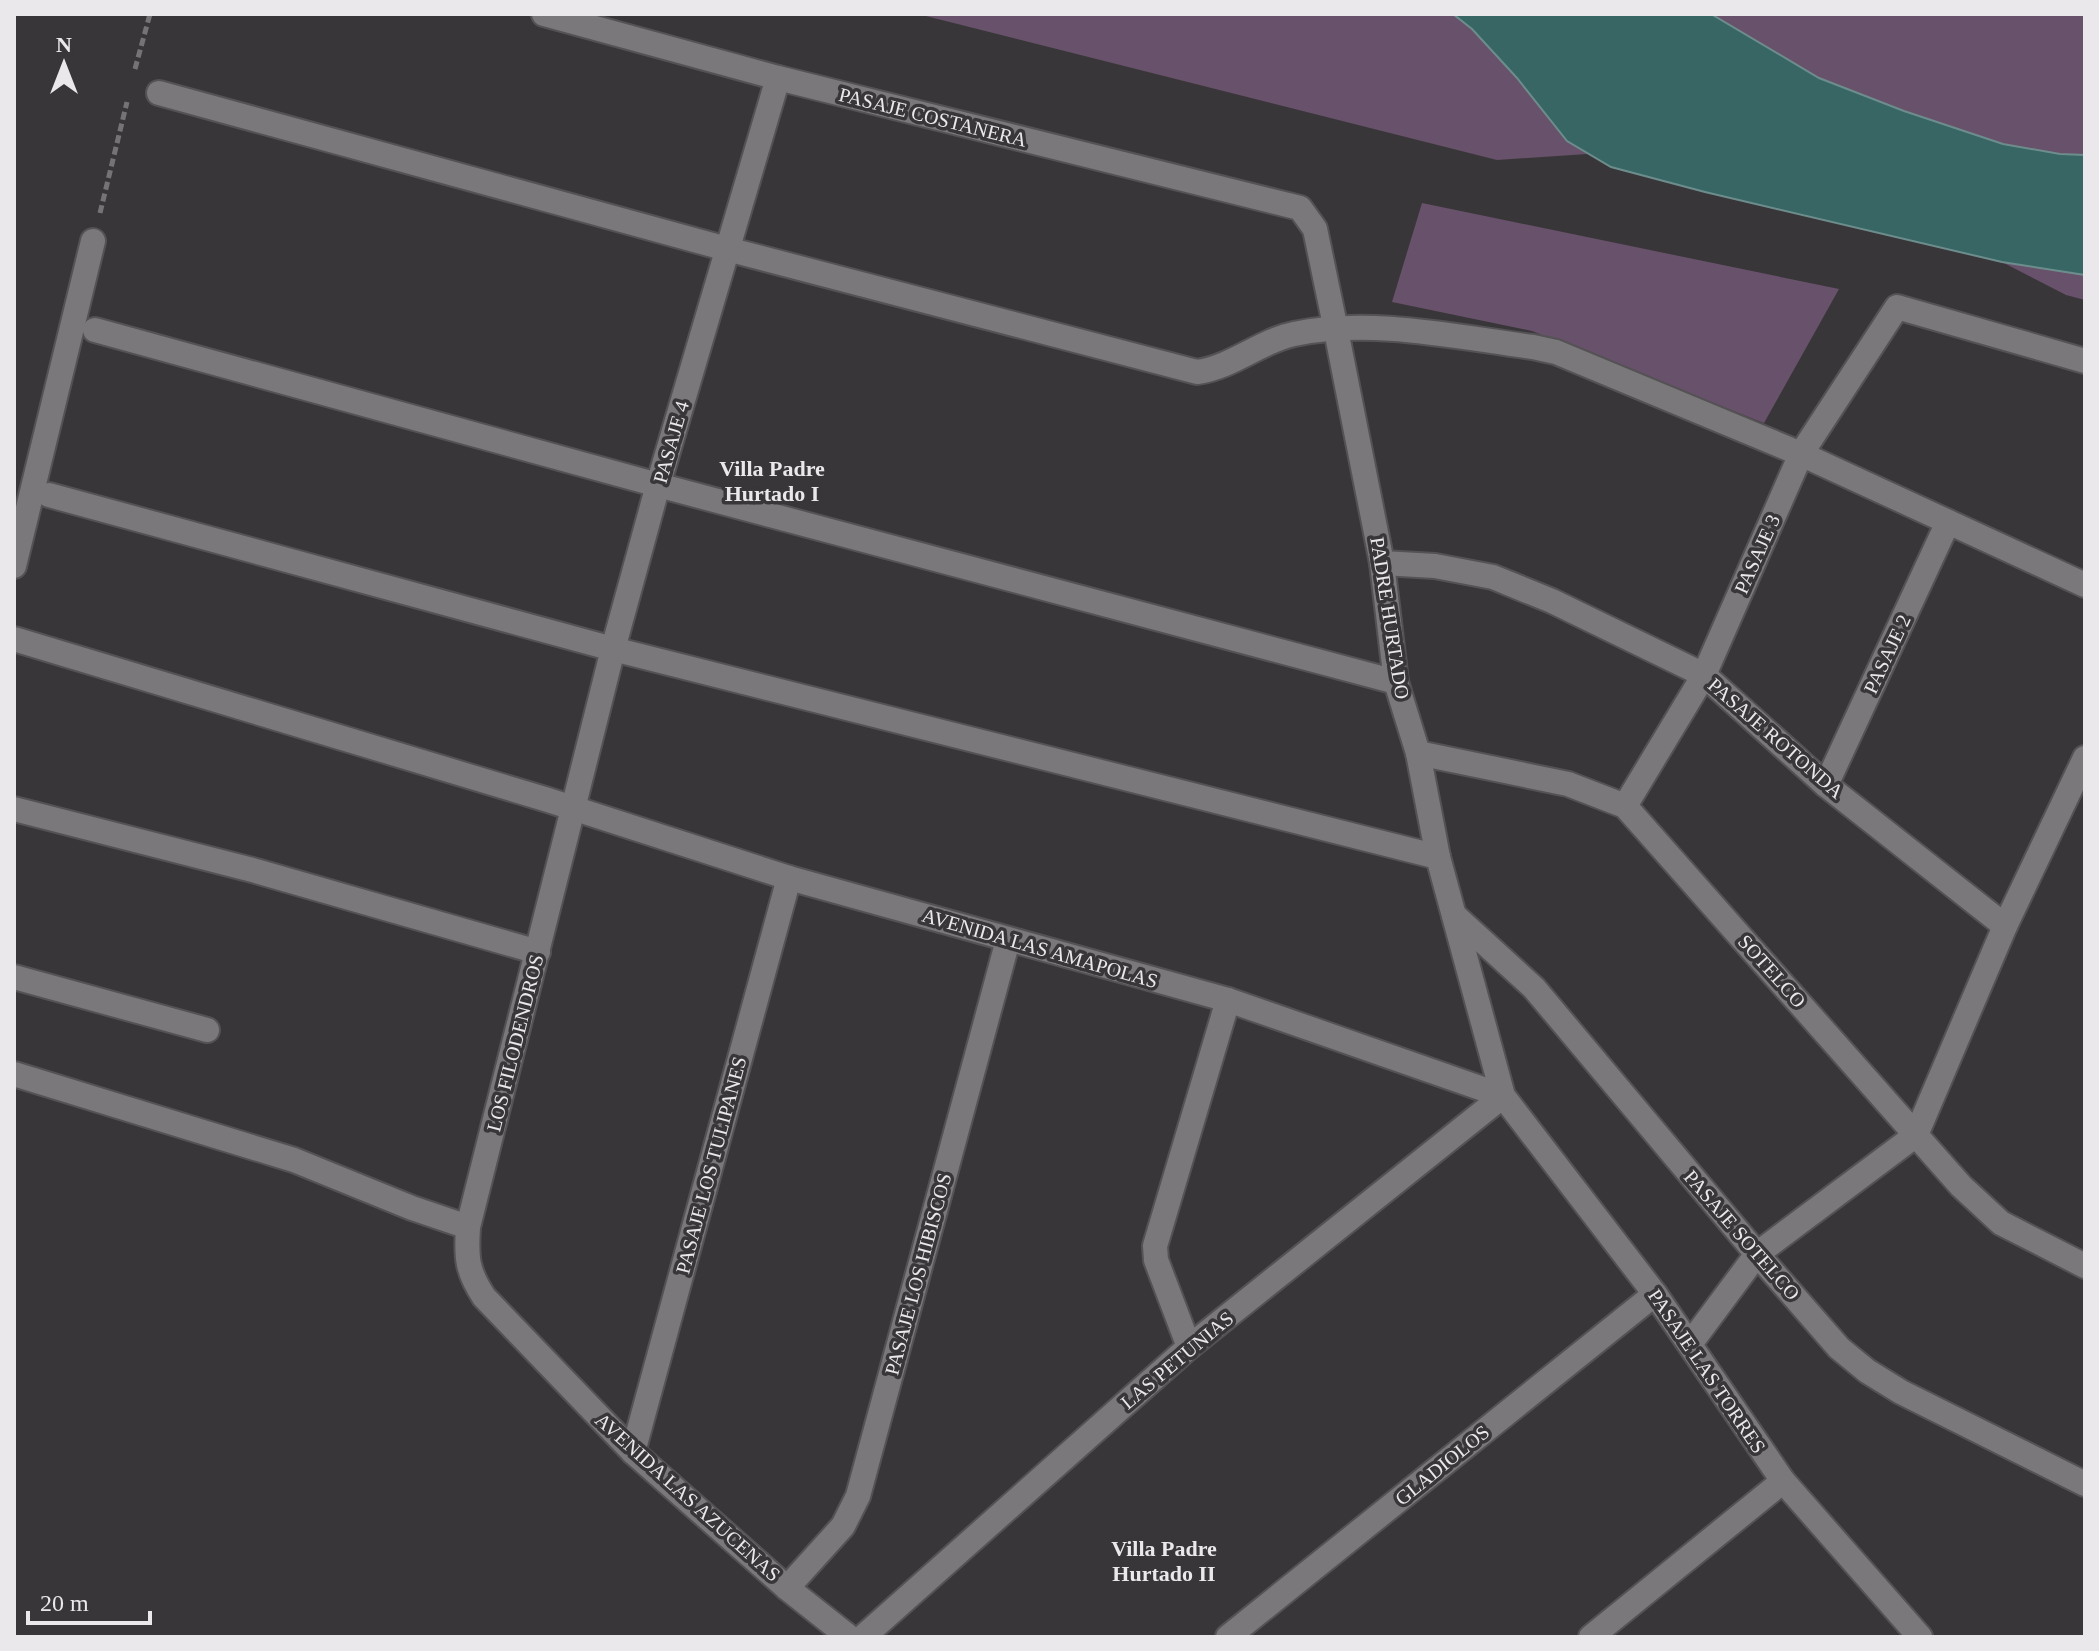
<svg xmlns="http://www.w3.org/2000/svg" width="2099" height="1651" viewBox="0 0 2099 1651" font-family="'Times New Roman',serif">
<rect width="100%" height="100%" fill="#393639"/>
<g fill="#68516a">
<path d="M918 14H1453C1478 33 1500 57 1519 81 1541 107 1559 135 1587 154L1497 160Z"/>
<polygon points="1711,14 2085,14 2085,155 2060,154 2003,144 1904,111 1819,78"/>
<polygon points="1422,203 1839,289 1764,423 1532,331 1392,302"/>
<polygon points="2002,262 2085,275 2085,300 2066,295"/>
</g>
<polygon fill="#376665" stroke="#6d8d8d" stroke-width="2" points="1453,14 1711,14 1819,78 1904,111 2003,144 2060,154 2085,155 2085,275 2002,262 1705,192 1611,167 1567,141 1517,78 1472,29"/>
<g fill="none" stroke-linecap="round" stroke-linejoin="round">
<g stroke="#555255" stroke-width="28">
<g id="street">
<polyline points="544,14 778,78 1300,208 1315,229 1336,330 1382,563 1396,682 1418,753 1438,857 1503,1096 1655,1294 1783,1481 1920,1637"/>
<path d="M778 78 658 485 613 649 468 1227C466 1258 467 1271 484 1297L633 1452 787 1588 849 1637"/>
<path d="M159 93 727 249 1197 372C1233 367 1260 341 1294 334 1372 318 1455 337 1533 347L1556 352 1801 454 2085 585"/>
<polyline points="95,330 658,485 1396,682"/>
<polyline points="49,495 613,649 1438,857"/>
<polyline points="1382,563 1435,566 1493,577 1552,601 1704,675 1826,785 2005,926"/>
<polyline points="14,566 93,241"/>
<polyline points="14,639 548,800 789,878 1228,1000 1503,1096"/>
<polyline points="1418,753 1568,784 1625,806 1961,1186 2001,1223 2085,1266"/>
<polyline points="1826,785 1948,522"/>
<polyline points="1625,806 1704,675 1801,454 1897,307 2085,361"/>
<polyline points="14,809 256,871 538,952"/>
<polyline points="1454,915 1534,988 1757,1254 1839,1348 1867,1371 1901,1392 2085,1484"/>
<polyline points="14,977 207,1030"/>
<polyline points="14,1074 294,1160 412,1208 468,1227"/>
<polyline points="1690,1344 1757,1254 1916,1135 2005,926 2085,758"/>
<polyline points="1189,1347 1156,1260 1155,1246 1228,1000"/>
<polyline points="633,1452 789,878"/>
<polyline points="787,1588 843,1526 858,1496 1008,940"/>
<polyline points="863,1637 1189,1347 1503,1096"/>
<polyline points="1228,1637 1655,1294"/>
<polyline points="1591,1637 1783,1481"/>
</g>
</g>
<g stroke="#767376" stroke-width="5" stroke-dasharray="8 4" stroke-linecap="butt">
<polyline points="135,69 150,14"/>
<polyline points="100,213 127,102"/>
</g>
<use href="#street" stroke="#7b787b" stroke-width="24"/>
</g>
<g text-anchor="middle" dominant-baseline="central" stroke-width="7" stroke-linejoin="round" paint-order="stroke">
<g font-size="20" fill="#eae8ea" stroke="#393639">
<text transform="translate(933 117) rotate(14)">PASAJE COSTANERA</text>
<text transform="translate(671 442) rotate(-74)">PASAJE 4</text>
<text transform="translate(1757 554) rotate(-66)">PASAJE 3</text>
<text transform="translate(1390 618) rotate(81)">PADRE HURTADO</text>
<text transform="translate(1887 654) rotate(-65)">PASAJE 2</text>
<text transform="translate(1776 738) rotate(41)">PASAJE ROTONDA</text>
<text transform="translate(1040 948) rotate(16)">AVENIDA LAS AMAPOLAS</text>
<text transform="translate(1772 971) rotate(48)">SOTELCO</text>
<text transform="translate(515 1043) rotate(-76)">LOS FILODENDROS</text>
<text transform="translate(711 1165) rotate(-75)">PASAJE LOS TULIPANES</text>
<text transform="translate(1742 1235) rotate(49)">PASAJE SOTELCO</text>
<text transform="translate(918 1274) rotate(-75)">PASAJE LOS HIBISCOS</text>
<text transform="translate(1177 1360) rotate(-40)">LAS PETUNIAS</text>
<text transform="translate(1707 1371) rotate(56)">PASAJE LAS TORRES</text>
<text transform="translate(1442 1465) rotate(-39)">GLADIOLOS</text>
<text transform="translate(688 1497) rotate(42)">AVENIDA LAS AZUCENAS</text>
</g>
<g font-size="22" font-weight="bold" fill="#eae8ea" stroke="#393639">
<text x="772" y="468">Villa Padre<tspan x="772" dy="25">Hurtado I</tspan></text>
<text x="1164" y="1548">Villa Padre<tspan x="1164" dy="25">Hurtado II</tspan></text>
</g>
</g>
<rect width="2099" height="1651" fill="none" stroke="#eae8ea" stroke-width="32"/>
<g transform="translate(64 64)" stroke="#393639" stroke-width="6" paint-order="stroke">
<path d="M0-6L14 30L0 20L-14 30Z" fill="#eae8ea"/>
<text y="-12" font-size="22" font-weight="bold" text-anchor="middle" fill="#eae8ea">N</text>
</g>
<path d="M28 1611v12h122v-12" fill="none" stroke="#eae8ea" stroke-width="4"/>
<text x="40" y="1611" font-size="24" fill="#eae8ea" stroke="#393639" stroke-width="6" paint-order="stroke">20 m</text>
</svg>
